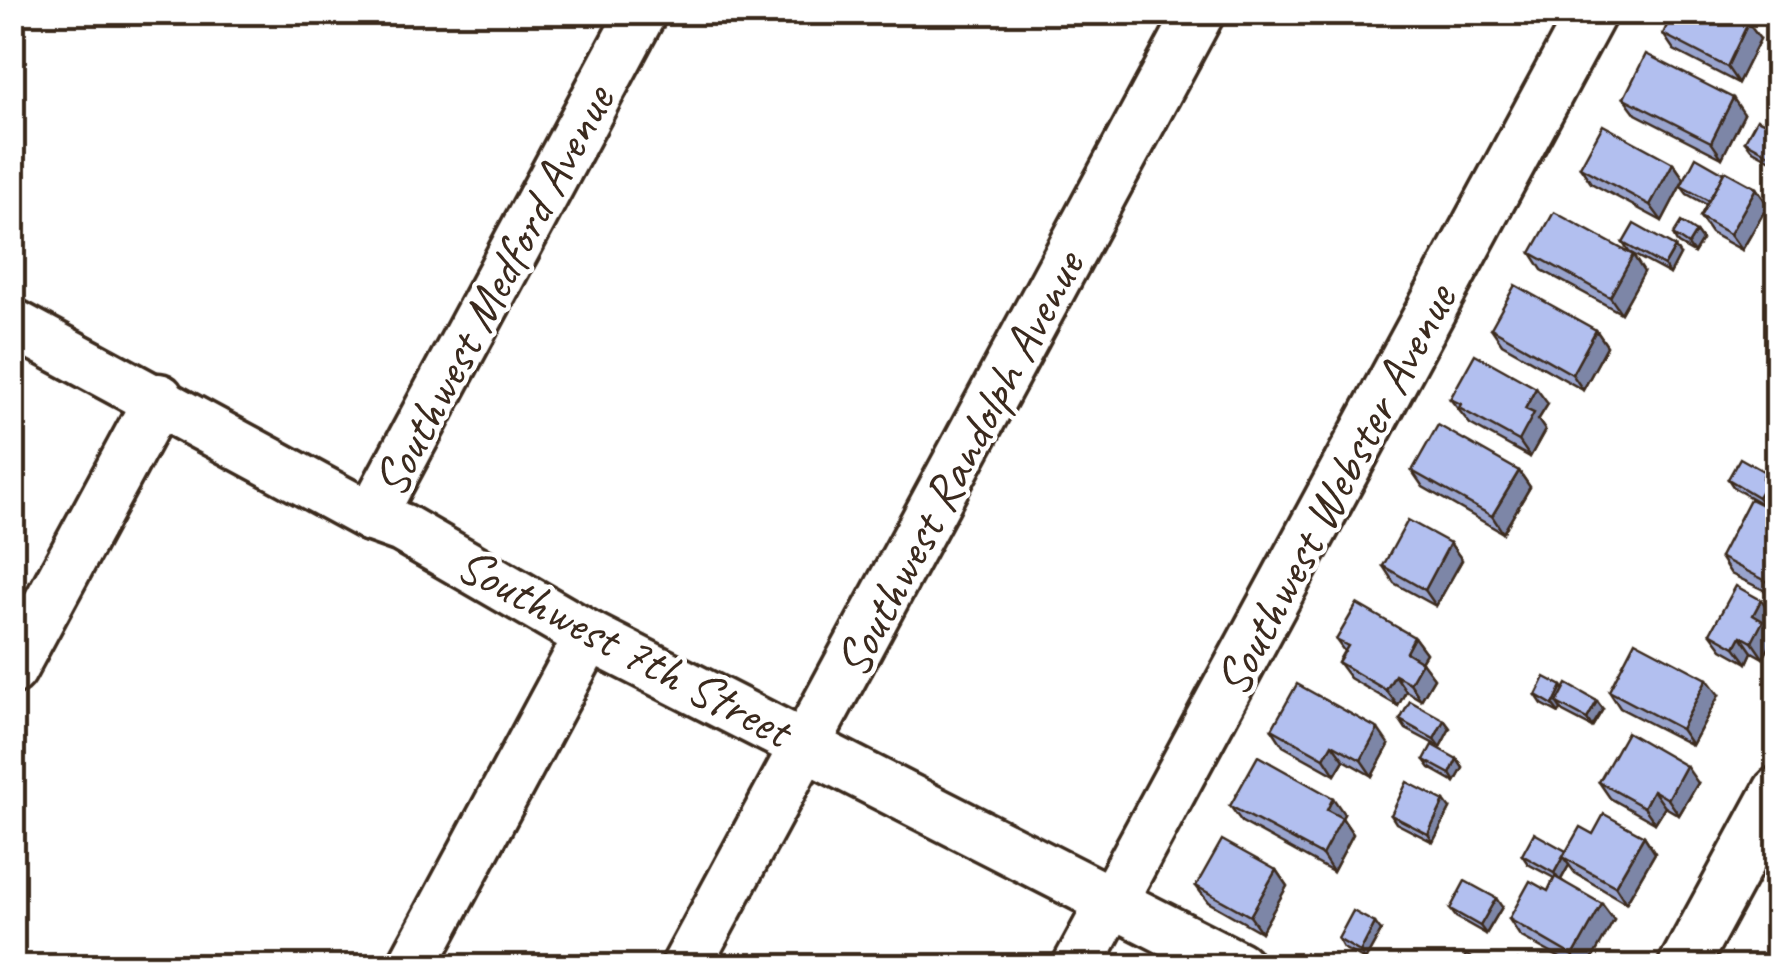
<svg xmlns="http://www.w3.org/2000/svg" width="1790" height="979" viewBox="0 0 1790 979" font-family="Caveat,sans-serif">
<rect width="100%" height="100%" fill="#fff"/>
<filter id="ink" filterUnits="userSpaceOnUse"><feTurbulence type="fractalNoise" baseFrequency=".01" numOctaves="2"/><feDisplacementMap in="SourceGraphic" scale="20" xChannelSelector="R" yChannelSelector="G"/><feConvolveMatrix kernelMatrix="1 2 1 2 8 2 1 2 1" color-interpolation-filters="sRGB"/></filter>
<g filter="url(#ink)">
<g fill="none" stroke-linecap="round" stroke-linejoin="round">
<g stroke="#3b2a1e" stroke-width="55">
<g id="minor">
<polyline points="12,323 371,517 402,528 589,636 1238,966"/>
<polyline points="371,517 642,12"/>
<polyline points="12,670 159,398"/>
<polyline points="412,966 589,636"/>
<polyline points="686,966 1200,12"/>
<polyline points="1077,966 1592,12"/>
<polyline points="1683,966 1778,791"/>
</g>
</g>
<use href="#minor" stroke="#fff" stroke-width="48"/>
</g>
<g fill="#99a4ce" stroke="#3b2a1e" stroke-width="2.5">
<polygon points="1663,34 1760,39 1738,83 1674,50"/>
<polygon points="1624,98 1744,114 1722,158 1636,114"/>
<polygon points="1778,129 1778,164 1751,149 1745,141"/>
<polygon points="1673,163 1684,179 1662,221 1591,183 1580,167"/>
<polygon points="1724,173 1756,188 1768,205 1742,250 1711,233 1700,217 1707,205 1687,194 1681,186"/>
<polygon points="1696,232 1702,240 1694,253 1678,244 1673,235"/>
<polygon points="1623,243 1680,255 1670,274 1629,252"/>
<polygon points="1531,253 1644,272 1621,313 1542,270"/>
<polygon points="1491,328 1596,330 1607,346 1583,390 1502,344"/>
<polygon points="1450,399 1548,404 1538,420 1545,430 1530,457 1470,424"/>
<polygon points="1778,453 1778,497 1772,492 1764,505 1734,488 1728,479 1765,472"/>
<polygon points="1412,471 1519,471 1530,487 1503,533 1423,487"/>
<polygon points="1778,513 1778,597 1731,574 1720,557"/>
<polygon points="1450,543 1462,560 1436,606 1394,583 1383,566"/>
<polygon points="1772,616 1767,626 1775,637 1763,658 1752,652 1747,663 1722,649 1710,633"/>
<polygon points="1414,637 1426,653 1421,661 1434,678 1421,700 1406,691 1398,706 1350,678 1338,662 1344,651 1336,640"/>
<polygon points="1564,689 1603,709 1592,727 1563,712 1561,709 1559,713 1542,704 1536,695"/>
<polygon points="1609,691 1719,695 1692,745 1620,708"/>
<polygon points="1400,720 1444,720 1450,728 1440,747 1406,729"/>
<polygon points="1272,729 1389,745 1372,776 1344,760 1335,775 1283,746"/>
<polygon points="1457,759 1463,768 1455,782 1430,768 1424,760"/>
<polygon points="1599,782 1698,783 1679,815 1665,807 1655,823 1610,798"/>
<polygon points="1230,806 1344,814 1342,818 1353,834 1333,872 1242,822"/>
<polygon points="1450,809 1433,842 1396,823 1391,815"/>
<polygon points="1593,834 1644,836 1655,853 1626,903 1575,873 1569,865 1561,880 1614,920 1588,966 1575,966 1520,936 1509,919 1548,891 1554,878 1528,864 1522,855 1566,852"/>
<polygon points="1276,870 1287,886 1261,932 1208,902 1196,886"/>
<polygon points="1502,907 1486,934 1456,917 1450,909"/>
<polygon points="1381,931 1365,960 1343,948 1338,939"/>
</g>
<g fill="#7d86a7" stroke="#3b2a1e" stroke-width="2.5">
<polygon points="1748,23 1760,39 1738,83 1727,67"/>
<polygon points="1733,98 1744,114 1722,158 1711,142"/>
<polygon points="1673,163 1684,179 1662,221 1650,205"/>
<polygon points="1756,188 1768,205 1742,250 1730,234"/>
<polygon points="1696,232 1702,240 1694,253 1688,245"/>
<polygon points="1675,247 1680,255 1670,274 1664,266"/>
<polygon points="1633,255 1644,272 1621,313 1610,297"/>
<polygon points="1596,330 1607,346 1583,390 1572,374"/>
<polygon points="1536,388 1548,404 1538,420 1545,430 1530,457 1519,441 1525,409"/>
<polygon points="1519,471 1530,487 1503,533 1492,516"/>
<polygon points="1766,484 1772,492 1764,505 1758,497"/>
<polygon points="1778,516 1778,542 1770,531"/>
<polygon points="1450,543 1462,560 1436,606 1425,590"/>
<polygon points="1761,600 1772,616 1767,626 1775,637 1763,658 1752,642 1753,615"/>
<polygon points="1741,636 1752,652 1747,663 1735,647"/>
<polygon points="1414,637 1426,653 1417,668 1406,652"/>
<polygon points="1422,662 1434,678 1421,700 1410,683"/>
<polygon points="1395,675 1406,691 1398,706 1386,690"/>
<polygon points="1707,679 1719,695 1692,745 1681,729"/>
<polygon points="1562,686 1568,695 1557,703 1561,709 1559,713 1553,705"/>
<polygon points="1597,701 1603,709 1592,727 1587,719"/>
<polygon points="1444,720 1450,728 1440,747 1434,739"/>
<polygon points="1378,729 1389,745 1372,776 1361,760"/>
<polygon points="1332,744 1344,760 1335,775 1324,758"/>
<polygon points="1457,759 1463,768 1455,782 1450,774"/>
<polygon points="1686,766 1698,783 1679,815 1668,799"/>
<polygon points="1653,790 1665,807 1655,823 1644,807"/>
<polygon points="1333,798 1344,814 1342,818 1353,834 1333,872 1322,855 1327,810"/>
<polygon points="1444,801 1450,809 1433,842 1428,834"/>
<polygon points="1644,836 1655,853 1626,903 1615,886"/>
<polygon points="1563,857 1569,865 1560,881 1554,873"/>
<polygon points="1276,870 1287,886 1261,932 1250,916"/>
<polygon points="1496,898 1502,907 1486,934 1480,926"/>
<polygon points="1602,904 1614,920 1588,966 1581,966 1573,956"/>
<polygon points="1375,923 1381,931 1365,960 1360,952"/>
</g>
<g fill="#b2bfef" stroke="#3b2a1e" stroke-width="2.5">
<polygon points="1673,12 1728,12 1748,23 1727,67 1663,34"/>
<polygon points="1646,54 1733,98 1711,142 1624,98"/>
<polygon points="1778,75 1778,96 1768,91"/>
<polygon points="1757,119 1778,129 1778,159 1745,141"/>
<polygon points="1603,125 1673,163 1650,205 1580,167"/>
<polygon points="1696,157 1724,173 1709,201 1681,186"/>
<polygon points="1725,171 1756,188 1730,234 1700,217"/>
<polygon points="1554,212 1633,255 1610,297 1531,253"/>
<polygon points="1681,222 1696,232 1688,245 1673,235"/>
<polygon points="1634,224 1675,247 1664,266 1623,243"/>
<polygon points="1515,285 1596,330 1572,374 1491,328"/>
<polygon points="1475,354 1536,388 1525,409 1534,413 1519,441 1459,408 1461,404 1450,399"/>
<polygon points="1438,425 1519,471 1492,516 1412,471"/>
<polygon points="1776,452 1778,453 1778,487 1762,478"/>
<polygon points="1740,458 1765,472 1762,478 1766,484 1758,497 1728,479"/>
<polygon points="1750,499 1778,513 1770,531 1778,534 1776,586 1720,557"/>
<polygon points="1408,520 1450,543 1425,590 1383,566"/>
<polygon points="1736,586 1761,600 1753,615 1763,621 1752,642 1741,636 1735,647 1710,633"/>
<polygon points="1357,604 1414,637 1406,652 1422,662 1410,683 1395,675 1386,690 1338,662 1348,646 1336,640"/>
<polygon points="1635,641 1707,679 1681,729 1609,691"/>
<polygon points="1545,677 1562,686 1553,705 1536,695"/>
<polygon points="1297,684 1378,729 1361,760 1332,744 1324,758 1272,729"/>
<polygon points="1567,684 1597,701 1587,719 1557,703"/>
<polygon points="1410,701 1444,720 1434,739 1400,720"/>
<polygon points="1627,732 1686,766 1668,799 1653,790 1644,807 1599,782"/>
<polygon points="1432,745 1457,759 1450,774 1424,760"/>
<polygon points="1258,756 1333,798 1327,810 1342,818 1322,855 1230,806"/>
<polygon points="1407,782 1444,801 1428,834 1391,815"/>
<polygon points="1604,814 1644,836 1615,886 1563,857 1580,827 1593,834"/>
<polygon points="1534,833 1566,851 1554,873 1522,855"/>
<polygon points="1222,840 1276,870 1250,916 1196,886"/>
<polygon points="1555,877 1602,904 1573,956 1509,919 1530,881 1548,891"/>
<polygon points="1465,881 1496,898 1480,926 1450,909"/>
<polygon points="1353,911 1375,923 1360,952 1338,939"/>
<polygon points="1778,953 1778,966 1771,966"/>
<polygon points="1466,955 1487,966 1460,966"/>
<polygon points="1518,961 1527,966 1515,966"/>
</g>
</g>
<g text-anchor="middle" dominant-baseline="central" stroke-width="9" stroke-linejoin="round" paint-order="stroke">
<g font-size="50" fill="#3b2a1e" stroke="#fff">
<text transform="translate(493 291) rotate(-62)">Southwest Medford Avenue</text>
<text transform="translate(959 464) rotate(-62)">Southwest Randolph Avenue</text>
<text transform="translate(1335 490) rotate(-62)">Southwest Webster Avenue</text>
<text transform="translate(624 647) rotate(28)">Southwest 7th Street</text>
</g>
</g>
<rect width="1790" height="979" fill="none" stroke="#fff" stroke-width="50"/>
<rect x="25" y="25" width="1740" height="929" fill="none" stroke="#3b2a1e" stroke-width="4" filter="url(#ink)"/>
</svg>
